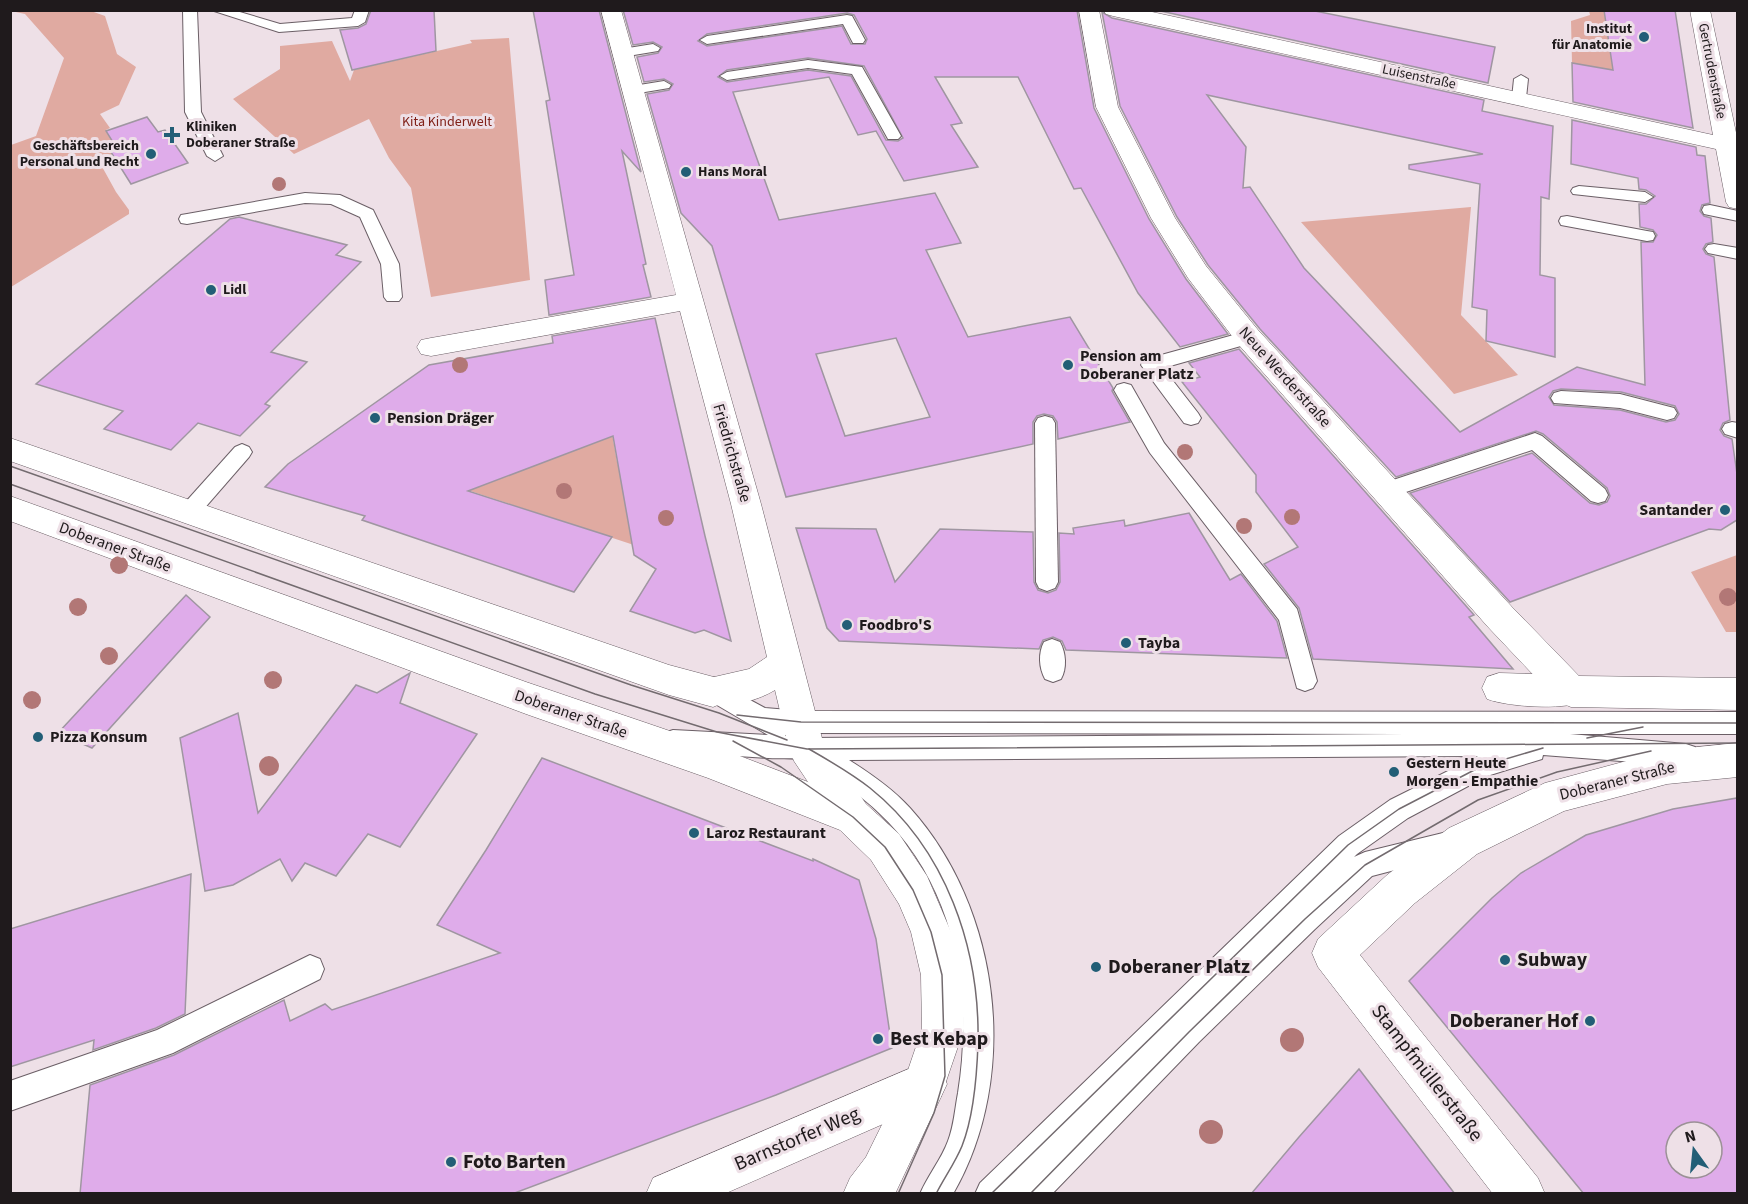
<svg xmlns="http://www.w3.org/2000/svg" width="1748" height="1204" viewBox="0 0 1748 1204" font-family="'Source Sans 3',sans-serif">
<rect width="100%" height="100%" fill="#eee0e7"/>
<g fill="#e0aaa1">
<polygon points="11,11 91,11 105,16 117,54 136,67 119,105 100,114 110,128 106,130 116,147 109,150 114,158 100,163 116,192 129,210 129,214 11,287 11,145 36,136 64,58 25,14"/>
<polygon points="1589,11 1604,11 1613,70 1572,63 1571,21 1590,15"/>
<polygon points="509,38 530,280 431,297 411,188 389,158 369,119 294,154 233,99 280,69 280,46 332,41 350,81 354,70 362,68 472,43 470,40"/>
<polygon points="1471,207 1461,315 1518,375 1454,394 1301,222"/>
<polygon points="608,411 617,462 646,549 446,483"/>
<polygon points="1737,555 1737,632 1726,632 1691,572"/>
</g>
<g fill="#dfacea" stroke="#9f96a1" stroke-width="1.5" fill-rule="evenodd">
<polygon points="371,10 434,10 436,51 352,70 340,30 358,28 366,24"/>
<polygon points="533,10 599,10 641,172 622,151 646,264 643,265 651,297 549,315 545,280 574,275 546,101 550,100"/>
<path d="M623 10H1077L1094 108 1149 219 1186 279 1228 334 1180 347 1138 293 1081 188 1074 189 1018 77H935L962 123 951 125 978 167 904 181 876 131 858 135 829 77 733 92 779 220 935 193 961 243 926 250 968 337 1070 317 1113 388 1112 391 1130 422 1058 439 1057 422 1053 416 1044 414 1037 416 1033 422V444L786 497 712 246 681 213 647 94 669 90 673 84 664 79 644 82 637 57 658 53 662 47 653 42 633 45ZM847 13 854 15 867 39 865 44H851L842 26 707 46 698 41 707 34ZM808 58 864 66 903 138 898 141 886 140 851 76 808 70 727 82 718 77 727 70ZM896 338 930 417 845 436 816 354Z"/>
<polygon points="1156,10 1310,10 1495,47 1488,83"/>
<polygon points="1604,10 1675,10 1693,128 1573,102 1572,63 1613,70"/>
<path d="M1102 12 1112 18 1484 100 1482 111 1553 126 1549 199 1541 197 1540 275 1555 278V357L1486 341 1487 310 1472 307 1480 184 1409 169V165L1483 154 1207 95 1246 147 1243 188 1250 187 1304 268 1460 432 1577 367 1645 385 1641 242H1653L1657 235 1653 230 1640 227 1639 204H1646L1655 196 1646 190 1639 189 1638 178 1571 164 1572 120 1696 147 1697 155 1705 156 1710 203 1702 205 1700 211 1704 216 1711 218 1713 242 1706 244 1703 249 1706 254 1714 257 1730 420 1723 423 1720 430 1724 436 1732 439 1737 474V520L1721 530 1709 529 1510 602 1410 493 1532 453 1590 503 1599 505 1607 502 1610 496 1607 488 1543 434 1536 431 1396 477 1260 329 1208 265 1177 217 1120 106ZM1561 389 1621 392 1675 406 1679 414 1675 420 1666 422 1620 410 1554 405 1549 397 1553 391Z"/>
<polygon points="147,117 158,132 165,130 188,163 131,184 109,149 116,147 106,131"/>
<polygon points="239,217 347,245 336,255 361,262 271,352 307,362 265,404 270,406 240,436 198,423 171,450 104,429 123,411 36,384 230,219"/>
<polygon points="655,318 705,536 731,641 704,630 695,633 630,611 656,569 634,555 613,436 468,491 612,537 574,592 362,520 365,516 265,487 288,464 429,365 553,343 552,336"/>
<polygon points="1239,349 1474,615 1469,617 1513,669 1313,659 1299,608 1264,564 1298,547 1256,492 1256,475 1182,382 1200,377 1189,363"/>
<polygon points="1189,513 1230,580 1241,574 1277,621 1287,658 1066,650 1062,641 1053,637 1043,640 1039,649 839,641 827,628 796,528 876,529 895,582 940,529 1033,532 1034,582 1038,590 1048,593 1056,590 1060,582 1059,533 1074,534 1073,528 1124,520 1125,526"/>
<polygon points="186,595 210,617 92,748 58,733"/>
<polygon points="410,673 400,703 477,734 400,847 368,834 336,876 305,863 292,881 280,859 233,885 205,891 180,738 238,713 258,813 356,685 377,693"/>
<polygon points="542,758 813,861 813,859 859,880 876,939 892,1048 776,1095 512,1194 80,1194 90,1085 174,1055 284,1000 290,1021 325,1004 332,1010 500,953 437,925 486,850"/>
<path d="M1737 798V1194H1584L1409 981 1492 898 1521 873 1586 835 1673 809ZM1676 1132H1712V1168H1676Z"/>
<polygon points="191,874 185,1014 156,1028 93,1050 94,1040 10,1067 10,929"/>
<polygon points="1359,1069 1455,1194 1251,1194 1299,1137"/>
</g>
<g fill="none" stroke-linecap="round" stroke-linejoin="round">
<g stroke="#6b5f66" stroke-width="2">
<g id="service">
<polygon points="183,10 197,10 201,112 223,156 215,161 207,156 185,112"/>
<polygon points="211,10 233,10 280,24 352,18 355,10 369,10 365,22 358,26 279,32"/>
<polygon points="847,15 852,16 865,40 863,43 853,43 843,24 707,44 700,40 707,36"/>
<polygon points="653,44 660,48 658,51 622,57 615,53 622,49"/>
<polygon points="808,60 862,67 901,136 898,139 888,139 852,74 808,68 727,80 720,76 727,72"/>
<polygon points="1521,75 1528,79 1526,98 1519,102 1512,98 1514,79"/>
<polygon points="664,81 671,85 669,88 633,94 626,90 633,86"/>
<polygon points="1579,186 1645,192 1653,197 1645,202 1573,194 1571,191 1573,188"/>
<polygon points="305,193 340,195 373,210 399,264 402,297 399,301 387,301 384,297 381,264 360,217 331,204 305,203 187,224 181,223 179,219 181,215 187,214"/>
<polygon points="1710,205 1738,211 1738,221 1704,214 1702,210 1704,206"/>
<polygon points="1567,216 1647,231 1653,232 1655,236 1653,240 1647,241 1561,225 1559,221 1561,217"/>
<polygon points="1714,244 1738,248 1738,259 1708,253 1705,249 1708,245"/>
<polygon points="1248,331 1255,332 1257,337 1255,342 1163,368 1198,413 1201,418 1198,423 1191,425 1184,423 1141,365 1143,360"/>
<polygon points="1124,383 1131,385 1164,443 1297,609 1317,681 1313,688 1305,691 1297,688 1279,620 1150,453 1114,390 1117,385"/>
<polygon points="1561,391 1620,394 1674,408 1677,413 1674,418 1667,420 1620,408 1554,403 1551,398 1554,393"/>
<polygon points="1045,416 1052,418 1055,423 1058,582 1055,588 1047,591 1039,588 1036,582 1035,423 1038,418"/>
<polygon points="1732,422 1738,423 1738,438 1725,434 1722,429 1725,424"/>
<polygon points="1535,433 1542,436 1605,489 1608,495 1605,501 1598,503 1591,501 1532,450 1388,498 1381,496 1378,490 1381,484"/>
<polygon points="242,444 249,447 252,452 249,457 196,518 189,520 182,518 178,512 182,506 235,447"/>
<path d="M1052 639 1060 642C1066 653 1067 668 1061 679L1053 682 1045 679C1039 668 1038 653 1044 642Z"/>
<path d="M713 680 765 708 801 711 1738 712V734H1570L1686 744 1695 747 1698 755 1695 763 1686 766 1543 755 1542 759 1487 776 1408 818 1357 854 1354 857 1365 852 1447 832 1456 836 1460 845 1456 854 1372 876 1315 929 1199 1042 1052 1194H975L980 1183 1339 836 1390 800 1478 756 849 760C871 774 893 789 910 808 1001 909 1021 1076 953 1194H920C928 1175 941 1160 948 1141 954 1126 955 1108 958 1093 974 993 955 883 878 812 865 799 821 765 804 760 794 757 779 759 768 758 736 756 705 754 673 752L664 749 661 741 664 733 673 730 768 735 705 698 701 691 705 684ZM788 732 801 733 1405 734 807 738 785 736Z"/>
<polygon points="310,955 320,959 324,969 320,979 173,1053 10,1111 10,1081 157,1030"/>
</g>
</g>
<g stroke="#6b5f66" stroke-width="1">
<g id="pedestrian">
<path d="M1499 673 1571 675 1583 680 1588 691 1583 702C1561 710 1509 707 1487 699L1482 688 1487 677Z"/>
<polygon points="925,1062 940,1069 947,1084 940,1099 724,1194 646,1194 653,1178"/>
</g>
</g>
<g stroke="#6b5f66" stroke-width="1">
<g id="minor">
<path d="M601 10H621L761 504 823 742 866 804 872 817 866 830 853 835 840 830 794 761 789 749 775 690C756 702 721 710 701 702L696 691 701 680 749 669 767 657 731 504 680 311 431 356 421 354 417 347 421 340 431 338 676 295Z"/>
<polygon points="1079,10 1099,10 1118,107 1175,218 1206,266 1258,330 1512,607 1579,676 1738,678 1738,710 1571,707 1559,702 1488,627 1238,344 1188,278 1151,218 1096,107"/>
<polygon points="1103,10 1143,10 1713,135 1690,10 1710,10 1738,142 1738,209 1729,207 1726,202 1716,149 1113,16 1106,14"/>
<polygon points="1738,743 1738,777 1667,784 1564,811 1477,854 1415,903 1360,955 1538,1178 1545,1194 1493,1194 1318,967 1312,953 1318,939 1387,875 1449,828 1545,783 1667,750"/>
</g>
</g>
<g stroke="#6b5f66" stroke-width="1">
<g id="tertiary">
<polygon points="10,438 669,665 725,680 730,691 725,702 713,707 669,695 10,461"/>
<polygon points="10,496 526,682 711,745 866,804 899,834 927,876 951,932 963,975 964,1029 940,1099 895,1194 843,1194 850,1178 866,1157 906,1076 922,1029 921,975 911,932 899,904 871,860 840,830 708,778 526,714 10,521"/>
</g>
</g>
<use href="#service" fill="#fff" fill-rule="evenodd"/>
<use href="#pedestrian" fill="#fff" fill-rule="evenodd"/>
<use href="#minor" fill="#fff" fill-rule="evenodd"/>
<use href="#tertiary" fill="#fff" fill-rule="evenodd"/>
<g stroke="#736b6f" stroke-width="1.5">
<polyline points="10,466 631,685 719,713 787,740"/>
<polyline points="10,484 595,694 717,732 807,749 1738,743"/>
<polyline points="737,715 801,722 1738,723"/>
<polyline points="1587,738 1643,727"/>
<polyline points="733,741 781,767 853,817 885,847 913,890 931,932 942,975 945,1076 934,1113 898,1194"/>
<path d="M809 749C830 761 851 773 870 788 946 849 980 948 978 1043 977 1074 973 1118 962 1146 955 1163 944 1178 936 1194"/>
<polyline points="991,1194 1348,845 1399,809 1482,766 1543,748"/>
<polyline points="1030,1194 1189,1032 1305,919 1365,865 1478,800 1557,772 1651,751"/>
</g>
</g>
<g fill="#b27776">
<circle cx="279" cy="184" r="7"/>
<circle cx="460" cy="365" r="8"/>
<circle cx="1185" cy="452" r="8"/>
<circle cx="564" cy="491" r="8"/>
<circle cx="1292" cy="517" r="8"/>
<circle cx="666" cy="518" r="8"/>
<circle cx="1244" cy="526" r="8"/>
<circle cx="119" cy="565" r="9"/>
<circle cx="1728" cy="597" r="9"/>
<circle cx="78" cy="607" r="9"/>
<circle cx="109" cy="656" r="9"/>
<circle cx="273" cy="680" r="9"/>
<circle cx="32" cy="700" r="9"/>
<circle cx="269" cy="766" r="10"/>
<circle cx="1292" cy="1040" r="12"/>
<circle cx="1211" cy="1132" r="12"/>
</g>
<g fill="#225e76" stroke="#eee0e7" stroke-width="2">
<circle cx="1644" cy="37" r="6"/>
<path d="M169 126h6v6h6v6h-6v6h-6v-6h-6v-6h6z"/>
<circle cx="151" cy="154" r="6"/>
<circle cx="686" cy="172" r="6"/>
<circle cx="211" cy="290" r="6"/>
<circle cx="1068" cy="365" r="6"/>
<circle cx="375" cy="418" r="6"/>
<circle cx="1725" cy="510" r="6"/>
<circle cx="847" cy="625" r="6"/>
<circle cx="1126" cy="643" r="6"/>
<circle cx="38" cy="737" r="6"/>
<circle cx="1394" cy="772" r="6"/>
<circle cx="694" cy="833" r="6"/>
<circle cx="1505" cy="960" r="6"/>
<circle cx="1096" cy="967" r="6"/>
<circle cx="1590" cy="1021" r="6"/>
<circle cx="878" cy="1039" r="6"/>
<circle cx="451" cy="1162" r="6"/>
</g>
<g text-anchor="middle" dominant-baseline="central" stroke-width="6" stroke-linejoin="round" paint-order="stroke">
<g font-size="14" font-weight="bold" fill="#1f1a1c" stroke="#eee0e7" text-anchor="start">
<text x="1632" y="29" text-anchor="end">Institut<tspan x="1632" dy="16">für Anatomie</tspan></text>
<text x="186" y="127">Kliniken<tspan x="186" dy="16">Doberaner Straße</tspan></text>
<text x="139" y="146" text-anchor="end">Geschäftsbereich<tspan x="139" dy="16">Personal und Recht</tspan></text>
<text x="698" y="172">Hans Moral</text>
<text x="223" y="290">Lidl</text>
</g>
<g font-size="14" fill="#1f1a1c" stroke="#eee0e7">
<text transform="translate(1712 71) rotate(79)">Gertrudenstraße</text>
<text transform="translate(1419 77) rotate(12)">Luisenstraße</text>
</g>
<g font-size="14" fill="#812119" stroke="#eee0e7">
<text x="447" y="122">Kita Kinderwelt</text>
</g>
<g font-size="16" font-weight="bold" fill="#1f1a1c" stroke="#eee0e7" text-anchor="start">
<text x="1080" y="356">Pension am<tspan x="1080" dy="18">Doberaner Platz</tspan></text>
<text x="387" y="418">Pension Dräger</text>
<text x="1713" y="510" text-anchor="end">Santander</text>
<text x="859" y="625">Foodbro'S</text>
<text x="1138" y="643">Tayba</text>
<text x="50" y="737">Pizza Konsum</text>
<text x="1406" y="763">Gestern Heute<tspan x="1406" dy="18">Morgen - Empathie</tspan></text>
<text x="706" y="833">Laroz Restaurant</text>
</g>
<g font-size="16" fill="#1f1a1c" stroke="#eee0e7">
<text transform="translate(1285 377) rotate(48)">Neue Werderstraße</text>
<text transform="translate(732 453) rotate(74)">Friedrichstraße</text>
<text transform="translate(115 547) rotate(20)">Doberaner Straße</text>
<text transform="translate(571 714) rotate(19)">Doberaner Straße</text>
<text transform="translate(1617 781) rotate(-14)">Doberaner Straße</text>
</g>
<g font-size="20" font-weight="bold" fill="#1f1a1c" stroke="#eee0e7" text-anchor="start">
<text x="1517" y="960">Subway</text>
<text x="1108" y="967">Doberaner Platz</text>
<text x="1578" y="1021" text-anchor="end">Doberaner Hof</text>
<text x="890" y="1039">Best Kebap</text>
<text x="463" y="1162">Foto Barten</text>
</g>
<g font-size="20" fill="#1f1a1c" stroke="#eee0e7">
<text transform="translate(1427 1073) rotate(52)">Stampfmüllerstraße</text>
<text transform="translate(797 1139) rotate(-23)">Barnstorfer Weg</text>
</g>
</g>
<rect width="1748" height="1204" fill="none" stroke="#1f1a1c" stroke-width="24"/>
<g transform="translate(1694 1150) rotate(345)"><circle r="28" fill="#eee0e7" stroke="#9b9196" stroke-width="1.5"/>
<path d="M0-4.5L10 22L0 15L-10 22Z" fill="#225e76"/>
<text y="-9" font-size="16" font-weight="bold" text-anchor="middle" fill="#1f1a1c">N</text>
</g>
</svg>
